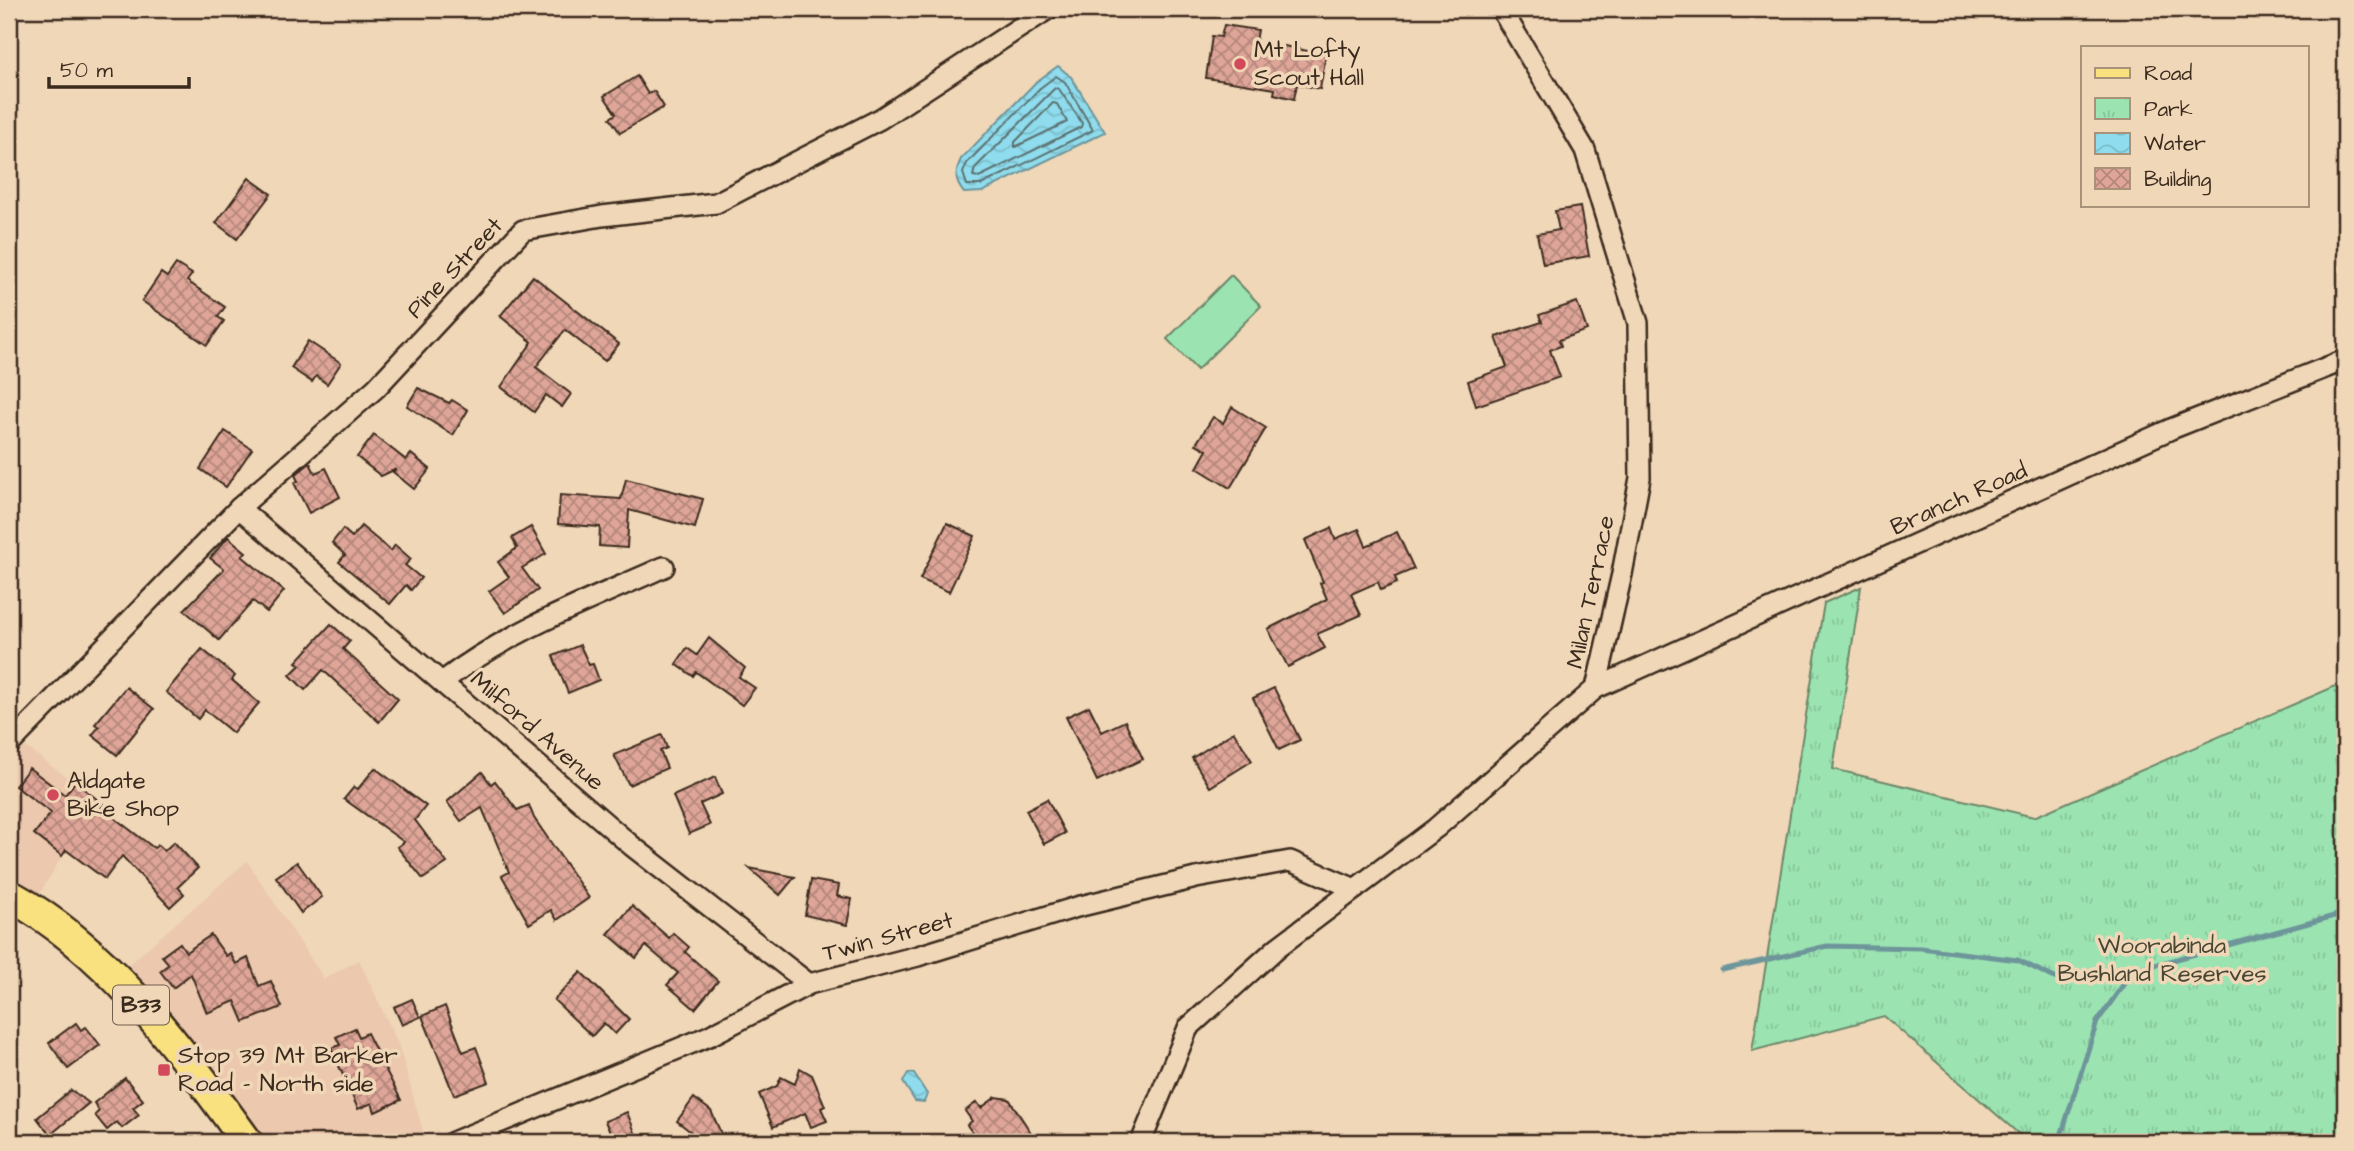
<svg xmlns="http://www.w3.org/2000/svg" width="2354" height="1151" viewBox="0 0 2354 1151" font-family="'Architects Daughter',sans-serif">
<defs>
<pattern id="park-tufts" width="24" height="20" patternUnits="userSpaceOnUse" patternTransform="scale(1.75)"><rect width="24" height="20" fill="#9be4b2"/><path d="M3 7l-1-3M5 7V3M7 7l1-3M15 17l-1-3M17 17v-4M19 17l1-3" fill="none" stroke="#86c499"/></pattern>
<pattern id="water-waves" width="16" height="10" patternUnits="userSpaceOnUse" patternTransform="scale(1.75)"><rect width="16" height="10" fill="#8edced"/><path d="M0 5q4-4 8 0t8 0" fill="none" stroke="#7bbdcb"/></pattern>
<pattern id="building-cross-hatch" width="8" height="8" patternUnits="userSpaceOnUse" patternTransform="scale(1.75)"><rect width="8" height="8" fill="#dea598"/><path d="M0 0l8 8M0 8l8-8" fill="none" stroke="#b5877b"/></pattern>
</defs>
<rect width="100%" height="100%" fill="#f0d7b8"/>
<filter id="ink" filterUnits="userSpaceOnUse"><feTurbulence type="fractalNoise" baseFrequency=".0143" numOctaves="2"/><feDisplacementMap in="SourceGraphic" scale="14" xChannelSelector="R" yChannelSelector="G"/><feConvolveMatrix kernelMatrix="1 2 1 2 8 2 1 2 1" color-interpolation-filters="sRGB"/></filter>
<g filter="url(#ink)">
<g fill="#ebc8ae">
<polygon points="15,739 103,804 62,856 32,907 9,895 9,745"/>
<polygon points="247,861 324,979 359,960 399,1046 426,1142 247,1142 116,976"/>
</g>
<polygon fill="#9be4b2" stroke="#6b8768" stroke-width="2" points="1231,275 1261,306 1197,370 1167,339"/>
<polygon fill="url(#park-tufts)" stroke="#6b8768" stroke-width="2" points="1861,587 1833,769 2034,817 2345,682 2345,1142 2028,1142 1884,1016 1752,1051 1824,603"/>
<g fill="url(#water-waves)" stroke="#6d959a" stroke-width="2">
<path d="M1058 66 1071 77 1105 132 982 192 964 193C954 181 955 172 961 159L1036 82Z"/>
<polygon points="908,1073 914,1074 927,1094 924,1102 915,1101 903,1082"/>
</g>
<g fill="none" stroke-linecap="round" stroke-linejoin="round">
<g stroke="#5c7171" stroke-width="2">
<polygon points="1056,76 1065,82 1093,130 981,185 967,185 963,173 967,163 1040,88"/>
<polygon points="1055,88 1059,89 1082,123 1081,127 979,177 973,176 975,168"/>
<polygon points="1053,103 1057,104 1067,122 1015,147 1015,142"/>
</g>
<g stroke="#6d959a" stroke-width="5">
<polyline points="1722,970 1827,946 1921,948 2018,960 2061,981 2133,971"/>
<polyline points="2059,1142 2097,1022 2133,971 2345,913"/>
</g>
</g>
<g fill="url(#building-cross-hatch)" stroke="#3b2a1e" stroke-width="2">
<polygon points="1224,25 1258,30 1255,46 1283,51 1284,46 1326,55 1320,89 1297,84 1294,99 1274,94 1275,89 1206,78 1212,36 1221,37"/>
<polygon points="637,76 648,94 654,91 664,107 620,133 610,118 616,114 604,96"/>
<polygon points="249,178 271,194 237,239 216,223"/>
<polygon points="1580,207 1589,256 1543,264 1537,234 1559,230 1555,211"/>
<polygon points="176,264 192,274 187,281 225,307 218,317 224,321 207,345 142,301 161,273 167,277"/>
<polygon points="533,276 619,344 605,361 565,330 536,367 571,394 562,407 546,395 534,412 501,387 532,342 500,316"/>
<polygon points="1577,302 1587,330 1559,340 1561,346 1550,350 1560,377 1476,406 1468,381 1507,367 1496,337 1542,322 1539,315"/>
<polygon points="308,341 341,363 327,384 316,376 312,382 291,368"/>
<polygon points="418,388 449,403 452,400 468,410 453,435 407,406"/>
<polygon points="1232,407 1266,428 1230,488 1197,468 1207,450 1196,444 1213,417 1223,423"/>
<polygon points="225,431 252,449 226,487 200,469"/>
<polygon points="374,435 406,460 411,454 430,469 414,489 393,472 396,469 381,476 357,457"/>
<polygon points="310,463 315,473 326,468 340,497 309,513 294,483 298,481 295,475"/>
<polygon points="626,479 703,499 695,528 629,510 627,548 599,546 600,527 558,524 560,495 621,499"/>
<polygon points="947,523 975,536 949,592 920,579"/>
<polygon points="361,526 391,551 395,545 411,559 405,565 421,578 411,590 406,585 390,604 339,562 345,555 332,543 343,529 352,537"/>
<polygon points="531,527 546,554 522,568 538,590 505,613 489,591 509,577 498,562 517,548 512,538"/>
<polygon points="1331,528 1335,539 1359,529 1366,546 1397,532 1414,569 1395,577 1397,583 1381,590 1378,582 1351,594 1361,615 1317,634 1325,648 1288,667 1268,629 1327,599 1320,583 1323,582 1305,540"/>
<polygon points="228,537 246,552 242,556 284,591 267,612 253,601 219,640 184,610 224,569 210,558"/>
<polygon points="331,624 350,641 343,649 398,699 379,722 323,670 305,690 290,675 300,665 296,662"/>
<polygon points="709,638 745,668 739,677 755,688 742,705 696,672 693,676 676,664 687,648 697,655"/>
<polygon points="580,645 589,665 593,664 599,680 568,693 553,656"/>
<polygon points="202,649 235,676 232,680 259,703 233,733 205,710 198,719 166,692"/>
<polygon points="126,687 154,709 117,755 92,735 99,727 95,724"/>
<polygon points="1274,688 1300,740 1279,750 1253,698"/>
<polygon points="1089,706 1102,732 1125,721 1143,759 1097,781 1066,717"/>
<polygon points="1234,732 1252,761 1210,787 1192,758"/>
<polygon points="662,735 667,748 660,751 667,768 629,785 614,755"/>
<polygon points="29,768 65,795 75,782 103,804 100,807 154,848 158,845 164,851 174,842 198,868 178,887 184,894 170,907 122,856 105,879 66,850 62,856 34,834 51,813 15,786"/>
<polygon points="375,768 426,806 415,820 447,863 423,879 397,847 404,842 344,799 354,787 358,789"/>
<polygon points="482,772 491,784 495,781 517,810 529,805 534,818 589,898 557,920 551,910 529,924 502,876 509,872 482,808 461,821 447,802"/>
<polygon points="715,777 722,794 700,804 710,825 689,834 673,796"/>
<polygon points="1047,799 1065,833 1044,844 1026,810"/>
<polygon points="297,862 322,897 301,913 276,877"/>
<polygon points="749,868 795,877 780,895"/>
<polygon points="811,880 839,885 837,896 852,899 847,925 805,915"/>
<polygon points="632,906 669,938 673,933 689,947 685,952 718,981 695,1009 667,985 678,973 646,946 636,958 608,934"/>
<polygon points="211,935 226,956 230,953 236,964 248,958 259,986 271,981 282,1007 244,1022 235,1001 207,1013 191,974 173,988 160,971 169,964 162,956 180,943 186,952"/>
<polygon points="581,972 629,1019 615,1034 604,1023 592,1036 554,1000"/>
<polygon points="412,999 420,1017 402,1025 394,1007"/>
<polygon points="445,1006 463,1052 476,1047 489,1082 454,1095 422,1016"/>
<polygon points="76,1023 81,1030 86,1027 100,1045 68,1069 49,1043"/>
<polygon points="355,1028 359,1037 367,1033 401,1100 375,1112 372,1103 358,1109 331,1048 340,1045 336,1037"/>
<polygon points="800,1068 812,1075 825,1106 821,1108 827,1121 811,1127 805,1113 773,1127 759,1094 777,1086 781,1077 795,1084"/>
<polygon points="125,1078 143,1100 133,1108 139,1115 122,1128 117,1122 107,1130 95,1115 99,1111 94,1103"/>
<polygon points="71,1090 89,1103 50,1135 37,1118"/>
<polygon points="996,1097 1009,1099 1037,1142 979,1142 967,1125 972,1121 965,1111 977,1102 981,1108"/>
<polygon points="694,1098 711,1111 725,1142 695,1142 691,1132 677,1121"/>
<polygon points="627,1112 636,1135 614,1142 605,1121"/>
</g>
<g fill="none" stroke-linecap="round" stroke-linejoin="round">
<g stroke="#3b2a1e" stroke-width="24">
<g id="minor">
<polyline points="239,508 632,846 809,984"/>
<path d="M442 682C508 631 588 601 664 567"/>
<polyline points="1596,688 2171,429 2345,360"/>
<polyline points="9,745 239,508 376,388 523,230 602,216 716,203 880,119 1048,9"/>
<polyline points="453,1142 709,1036 809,984 918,956 1077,907 1196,878 1290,861 1355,889"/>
<polyline points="1141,1142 1188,1028 1278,947 1436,828 1596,688 1622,574 1640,478 1638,323 1585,150 1501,9"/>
</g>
</g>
<g stroke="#3b2a1e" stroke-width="35">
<path id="primary" d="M9 895C111 951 180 1050 247 1142"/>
</g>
<use href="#minor" stroke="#f0d7b8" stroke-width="19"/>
<use href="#primary" stroke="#fae180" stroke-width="30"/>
</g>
</g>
<g fill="#d1495b" stroke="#f0d7b8" stroke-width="2.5">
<circle cx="1240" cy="64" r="7"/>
<circle cx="53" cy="795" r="7"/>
<rect x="157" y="1063" width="14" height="14" rx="3.5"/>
</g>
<g text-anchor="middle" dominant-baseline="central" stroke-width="7" stroke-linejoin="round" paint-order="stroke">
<rect fill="#f0d7b8" stroke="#715e4c" stroke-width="2" x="113" y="985.5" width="56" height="39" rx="5"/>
<g font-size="23" font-weight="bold" fill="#3b2a1e">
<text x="141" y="1005">B33</text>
</g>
<g font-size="24" fill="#3b2a1e" stroke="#f0d7b8" text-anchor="start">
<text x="1254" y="50">Mt Lofty<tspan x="1254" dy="28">Scout Hall</tspan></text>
<text x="67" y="781">Aldgate<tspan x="67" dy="28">Bike Shop</tspan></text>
<text x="178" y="1056">Stop 39 Mt Barker<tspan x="178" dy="28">Road - North side</tspan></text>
</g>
<g font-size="24" fill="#3b2a1e" stroke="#f0d7b8">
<text transform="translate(455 268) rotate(-47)">Pine Street</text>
<text transform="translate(1959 499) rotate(-24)">Branch Road</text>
<text transform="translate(1591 592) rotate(-78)">Milan Terrace</text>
<text transform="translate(537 731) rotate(41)">Milford Avenue</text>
<text transform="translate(888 937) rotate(-15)">Twin Street</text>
</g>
<g font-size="24" fill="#494634" stroke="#f0d7b8">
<text x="2162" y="946">Woorabinda<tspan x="2162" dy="28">Bushland Reserves</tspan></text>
</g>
</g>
<rect width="2354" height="1151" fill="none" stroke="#f0d7b8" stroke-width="35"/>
<rect x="18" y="18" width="2319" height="1116" fill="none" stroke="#3b2a1e" stroke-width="2.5" filter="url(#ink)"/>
<rect x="2081" y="46" width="228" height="161" fill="#f0d7b8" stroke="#a8927a" stroke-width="2"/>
<rect x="2095" y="68" width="35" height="10" fill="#fae180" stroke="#a8927a" stroke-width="2"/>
<text x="2144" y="80" font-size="21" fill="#3b2a1e">Road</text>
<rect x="2095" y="98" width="35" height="21" fill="url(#park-tufts)" stroke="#a8927a" stroke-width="2"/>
<text x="2144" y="116" font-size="21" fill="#3b2a1e">Park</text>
<rect x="2095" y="133" width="35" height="21" fill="url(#water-waves)" stroke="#a8927a" stroke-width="2"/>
<text x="2144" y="150" font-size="21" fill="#3b2a1e">Water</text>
<rect x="2095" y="168" width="35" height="21" fill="url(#building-cross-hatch)" stroke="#a8927a" stroke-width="2"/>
<text x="2144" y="186" font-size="21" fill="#3b2a1e">Building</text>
<path d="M49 77v10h140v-10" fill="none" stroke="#3b2a1e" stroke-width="3.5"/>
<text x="60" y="77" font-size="21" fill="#3b2a1e" stroke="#f0d7b8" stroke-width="5" paint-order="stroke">50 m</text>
</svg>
